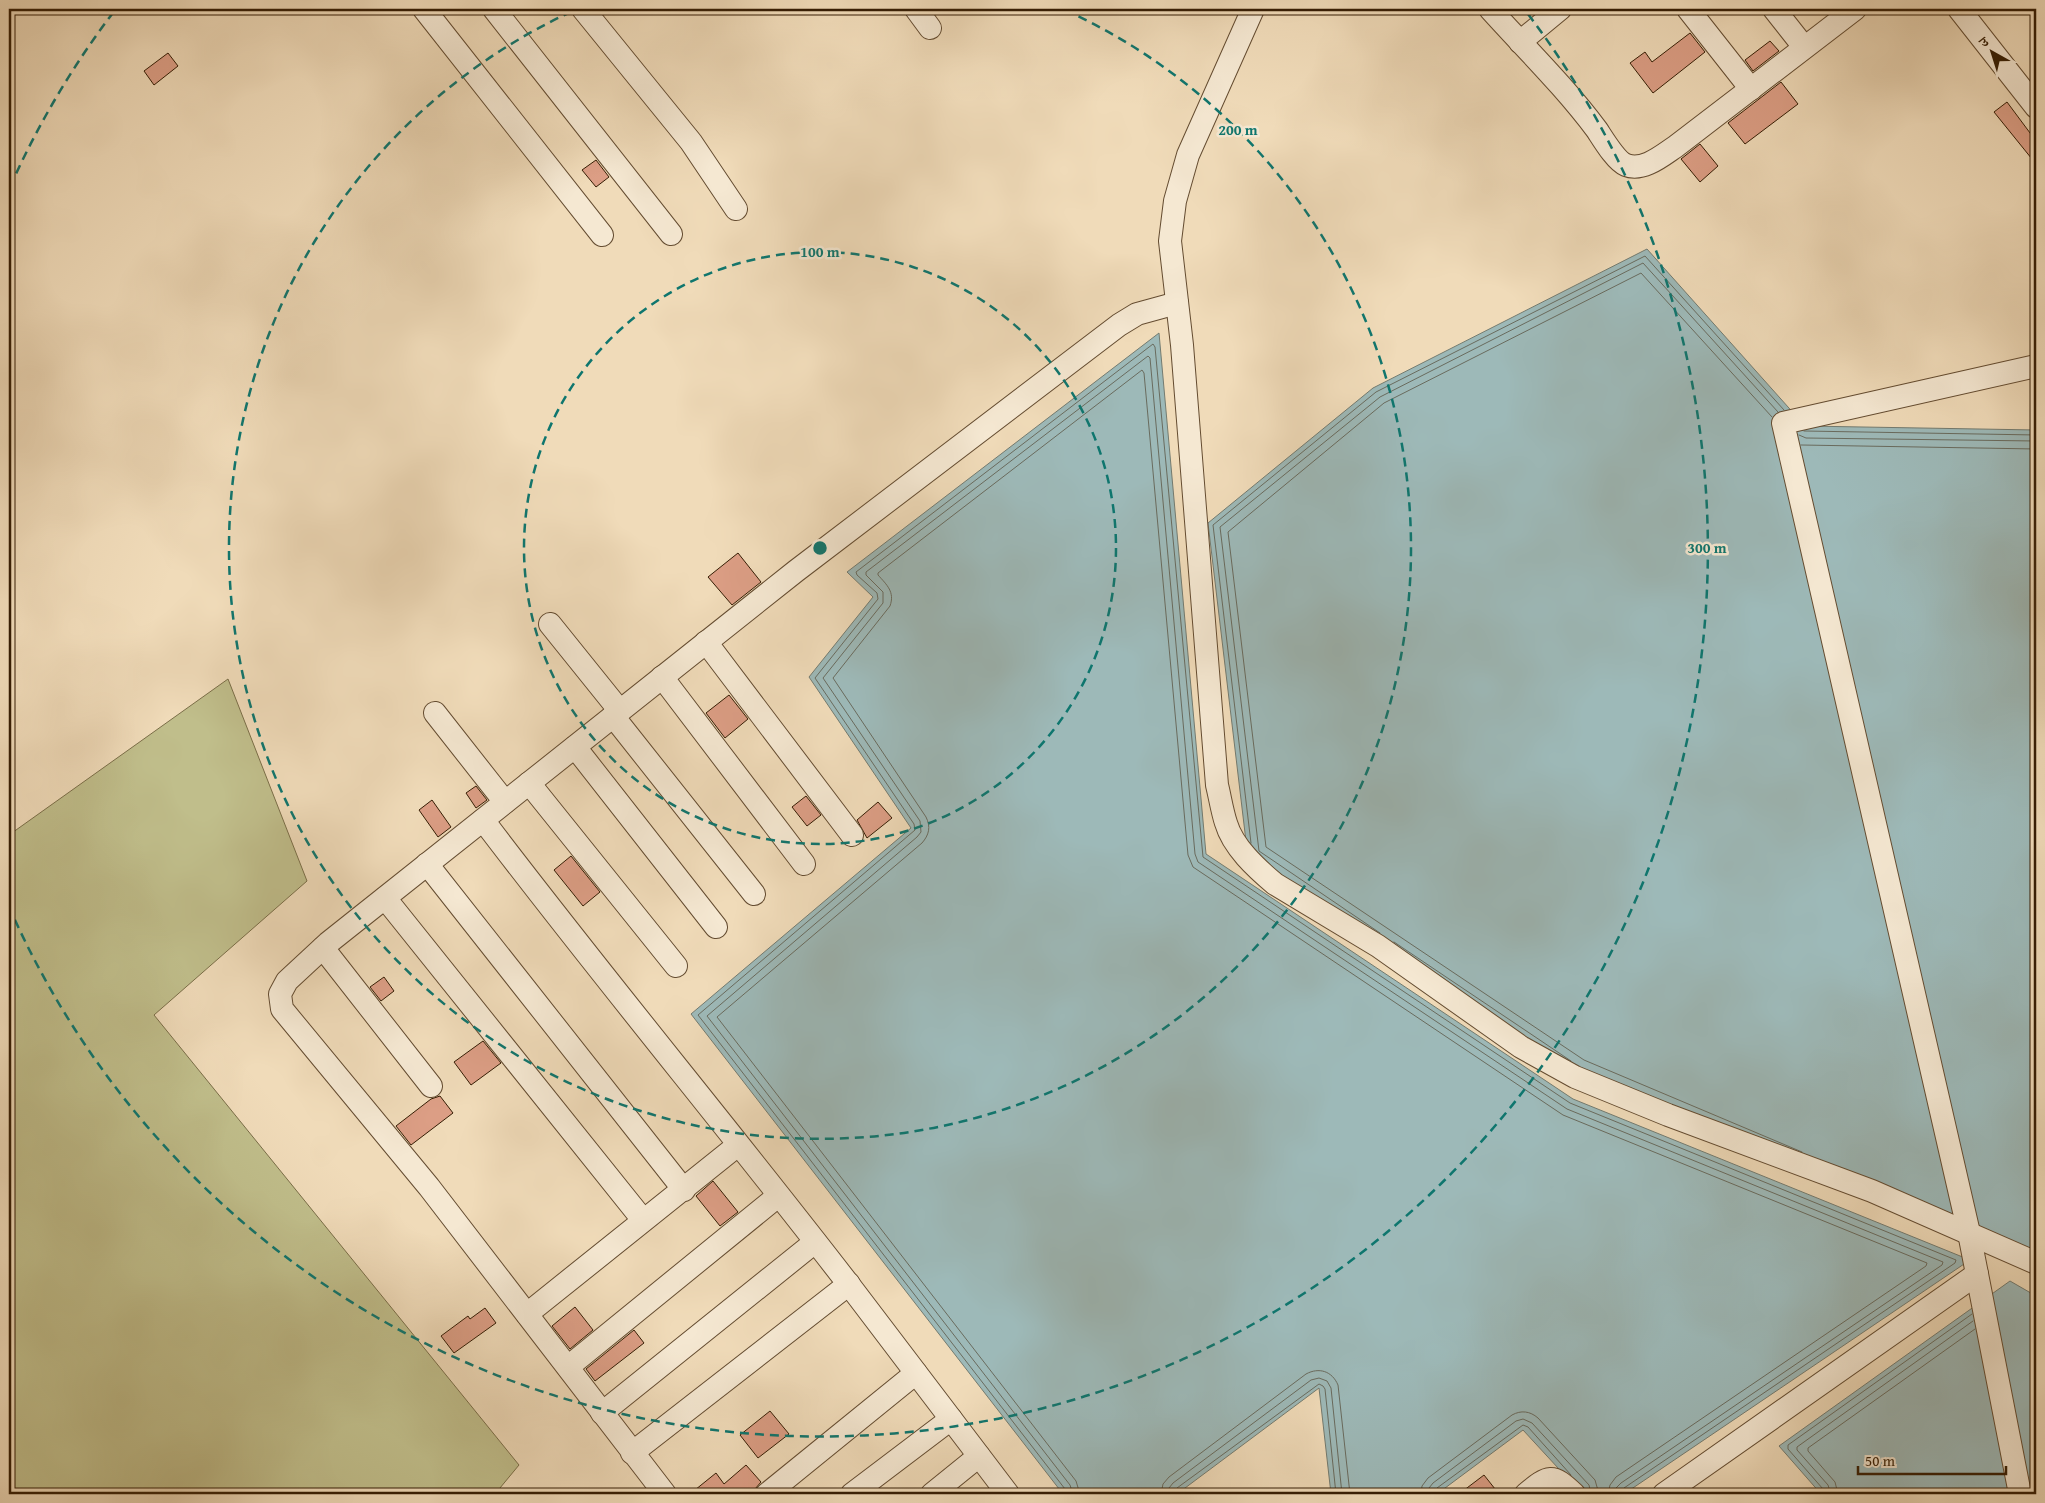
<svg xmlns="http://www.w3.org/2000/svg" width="2045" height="1503" viewBox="0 0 2045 1503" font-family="'Gentium Book Plus','Noto Serif Devanagari',serif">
<rect width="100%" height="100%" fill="#f0dbb9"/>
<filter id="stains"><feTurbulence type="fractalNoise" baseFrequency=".004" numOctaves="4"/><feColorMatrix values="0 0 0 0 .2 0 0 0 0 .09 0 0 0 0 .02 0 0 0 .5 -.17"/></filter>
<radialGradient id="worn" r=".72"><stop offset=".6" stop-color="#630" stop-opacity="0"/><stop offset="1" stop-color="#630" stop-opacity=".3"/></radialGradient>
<polygon fill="#c0be8b" stroke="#7a6e48" points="228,679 307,881 154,1015 519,1465 495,1494 9,1494 9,835"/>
<g fill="#9db9b8" stroke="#737b70">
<polygon points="1647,249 1805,426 2036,430 2036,1270 1575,1077 1248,858 1208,523 1373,388"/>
<polygon points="1159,333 1206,854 1573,1099 1970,1260 1624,1494 1582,1494 1523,1430 1437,1494 1331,1494 1319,1388 1177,1494 1063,1494 691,1014 911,828 809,677 873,597 847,572"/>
<polygon points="2010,1281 2036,1296 2036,1494 1821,1494 1779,1446"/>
</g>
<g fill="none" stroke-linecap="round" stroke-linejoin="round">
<g stroke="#696b5e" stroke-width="1">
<polyline points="1772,417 1641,273 1384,403 1228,532 1266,847 1584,1060 1802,1152"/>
<polyline points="1804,431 2036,435"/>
<polyline points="1799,435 1806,438 2036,441"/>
<polyline points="1801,445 2036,449"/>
<polyline points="1251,843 1213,525 1376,392 1645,256 1784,410"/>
<polyline points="1380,933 1259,851 1220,527 1380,397 1643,263 1778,412"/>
<polyline points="1394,942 1571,1061"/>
<polyline points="1067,1494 1065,1489 698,1015 915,830 914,824 815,678 878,599 877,593 857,575 856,572 1153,344 1155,347 1203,857 1570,1103 1956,1260 1955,1263 1624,1488 1622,1494"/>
<polyline points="1073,1494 1070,1485 707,1016 917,837 921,832 920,821 823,678 883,603 883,592 866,575 866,572 1148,356 1150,358 1195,854 1198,862 1567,1109 1943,1262 1942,1265 1621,1483 1616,1488 1615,1494"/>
<path d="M1080 1494 1076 1481 717 1017 922 843C929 835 931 827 926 817L833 678 890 606C895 592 887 585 878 575V573L1142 370 1144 373 1188 855 1193 867 1563 1115 1927 1263 1926 1266 1616 1477 1610 1485 1608 1494"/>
<path d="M1161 1494 1163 1484 1169 1477 1306 1374C1319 1367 1332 1371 1338 1385L1350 1494"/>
<polyline points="1168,1494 1169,1488 1173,1483 1311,1380 1319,1378 1327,1381 1331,1388 1342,1494"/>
<polyline points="1175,1494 1177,1488 1319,1384 1323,1386 1325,1389 1336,1494"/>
<path d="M1421 1494 1422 1486 1428 1478 1512 1415C1521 1410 1530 1411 1538 1418L1595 1480 1599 1494"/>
<polyline points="1428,1494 1429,1488 1433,1483 1516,1421 1523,1419 1532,1423 1589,1485 1591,1494"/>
<polyline points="1435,1494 1437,1488 1523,1425 1528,1427 1571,1475"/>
<polyline points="1824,1494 1823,1489 1788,1449 1788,1445 1972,1314"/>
<polyline points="1831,1494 1828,1485 1797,1450 1797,1447 1973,1321"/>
<polyline points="1838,1494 1835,1482 1808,1451 1808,1448 1975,1329"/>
</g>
</g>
<g fill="#dc9e85" stroke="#351d04">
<polygon points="1690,33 1705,52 1653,93 1630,63 1645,52 1652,62"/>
<polygon points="1770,41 1779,51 1753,71 1745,60"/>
<polygon points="168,53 178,66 154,85 144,71"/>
<polygon points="1781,82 1798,104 1745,144 1728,123"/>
<polygon points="2007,102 2036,141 2036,164 1994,112"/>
<polygon points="1700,144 1718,166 1700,182 1681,159"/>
<polygon points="596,160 609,177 596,187 582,170"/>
<polygon points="738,553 761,582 732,605 708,577"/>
<polygon points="729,695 748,719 725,738 706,713"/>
<polygon points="476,786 487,800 476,808 466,793"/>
<polygon points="806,796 821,815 807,826 792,807"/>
<polygon points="432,800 451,827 438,837 419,810"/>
<polygon points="878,802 892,818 867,838 857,820"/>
<polygon points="571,856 600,892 583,906 554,870"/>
<polygon points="384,977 394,991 381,1001 370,987"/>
<polygon points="483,1041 501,1063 471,1085 454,1062"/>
<polygon points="440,1096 453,1113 411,1145 396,1126 431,1099"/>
<polygon points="713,1181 738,1212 720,1226 696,1196"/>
<polygon points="575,1307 593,1330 570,1349 552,1326"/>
<polygon points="485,1308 496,1323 454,1353 441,1336 468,1316 470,1319"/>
<polygon points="634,1330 644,1343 595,1381 586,1369"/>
<polygon points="770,1411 789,1434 758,1458 740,1435"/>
<polygon points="746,1465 761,1482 755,1489 754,1494 690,1494 716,1473 724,1484"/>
<polygon points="1484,1475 1499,1494 1459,1494"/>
</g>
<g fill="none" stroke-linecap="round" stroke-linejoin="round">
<g stroke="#644c31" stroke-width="24">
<g id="minor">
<polyline points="424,9 602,235"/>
<polyline points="494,9 671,234"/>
<polyline points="583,9 691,142 736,209"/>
<polyline points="916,9 930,28"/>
<path d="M1253 9 1188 155 1175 201 1170 241 1182 345 1217 785C1220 797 1222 811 1226 823 1233 847 1256 868 1275 884L1378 946 1521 1047 1575 1077 1668 1115 1872 1191 2036 1263"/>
<path d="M1490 9C1526 49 1565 87 1597 130 1603 139 1616 161 1626 165 1643 172 1663 155 1675 147L1855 9"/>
<polyline points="1688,9 1751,89"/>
<polyline points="1774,9 1804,47"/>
<polyline points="1959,9 2036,107"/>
<polyline points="1520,42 1560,9"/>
<polyline points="550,624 620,711"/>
<polyline points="706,642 852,835"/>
<polyline points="662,677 804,864"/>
<polyline points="435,713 505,802"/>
<polyline points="613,716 754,894"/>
<polyline points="575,747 716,927"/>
<polyline points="529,783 676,966"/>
<path d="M483 820C602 977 729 1129 850 1286 903 1355 955 1425 1008 1494"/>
<polyline points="427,864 684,1190"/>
<polyline points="385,898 643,1220"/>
<polyline points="323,948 431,1086"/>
<polyline points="527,1314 738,1145"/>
<polyline points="568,1367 778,1196"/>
<polyline points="602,1413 815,1242"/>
<polyline points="632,1453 849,1284"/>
<polyline points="665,1494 429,1187 282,1009 280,994 287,981 328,943 796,571 1119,325 1137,314 1177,303"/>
<polyline points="767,1494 916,1373"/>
<polyline points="852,1494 951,1419"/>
<polyline points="932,1494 979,1456"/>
<path d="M1526 1494C1549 1475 1552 1473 1574 1494"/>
<polyline points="1664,1494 1977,1274"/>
<polyline points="2020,1494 1969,1233 1783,423 2036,366"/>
</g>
</g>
<use href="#minor" stroke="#f5e8d2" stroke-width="22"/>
</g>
<g fill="none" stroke="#0f766e" stroke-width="2.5" stroke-dasharray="9 6">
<circle cx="820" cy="548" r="296"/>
<path d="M1065 10A591 591 0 1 1 575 10"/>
<path d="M10 187A887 887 0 0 1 112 14M1528 14A887 887 0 1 1 10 909"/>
</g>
<circle cx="820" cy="548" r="8" fill="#0f766e" stroke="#f5e8d2" stroke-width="2.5"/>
<g font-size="15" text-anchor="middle" font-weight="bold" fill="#0f766e" stroke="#f5e8d2" stroke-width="5" stroke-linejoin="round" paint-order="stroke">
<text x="1238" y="135">200 m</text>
<text x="820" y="257">100 m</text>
<text x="1707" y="553">300 m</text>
</g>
<rect width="2045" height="1503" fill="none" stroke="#f0dbb9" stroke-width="30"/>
<rect x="10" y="10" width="2025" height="1483" fill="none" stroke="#351d04" stroke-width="2.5"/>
<rect x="15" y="15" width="2015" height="1473" fill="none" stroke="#351d04"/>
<g transform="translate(1992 52) rotate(321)" stroke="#f5e8d2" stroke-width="4" paint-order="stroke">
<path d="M0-4L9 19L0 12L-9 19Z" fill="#351d04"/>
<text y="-8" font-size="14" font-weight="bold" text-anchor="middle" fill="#351d04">उ</text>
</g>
<path d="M1858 1466v8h148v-8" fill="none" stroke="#351d04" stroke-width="2.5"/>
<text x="1865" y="1466" font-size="15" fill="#351d04" stroke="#f5e8d2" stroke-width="4" paint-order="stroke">50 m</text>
<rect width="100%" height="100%" filter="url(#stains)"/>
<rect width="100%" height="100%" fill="url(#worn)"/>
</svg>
